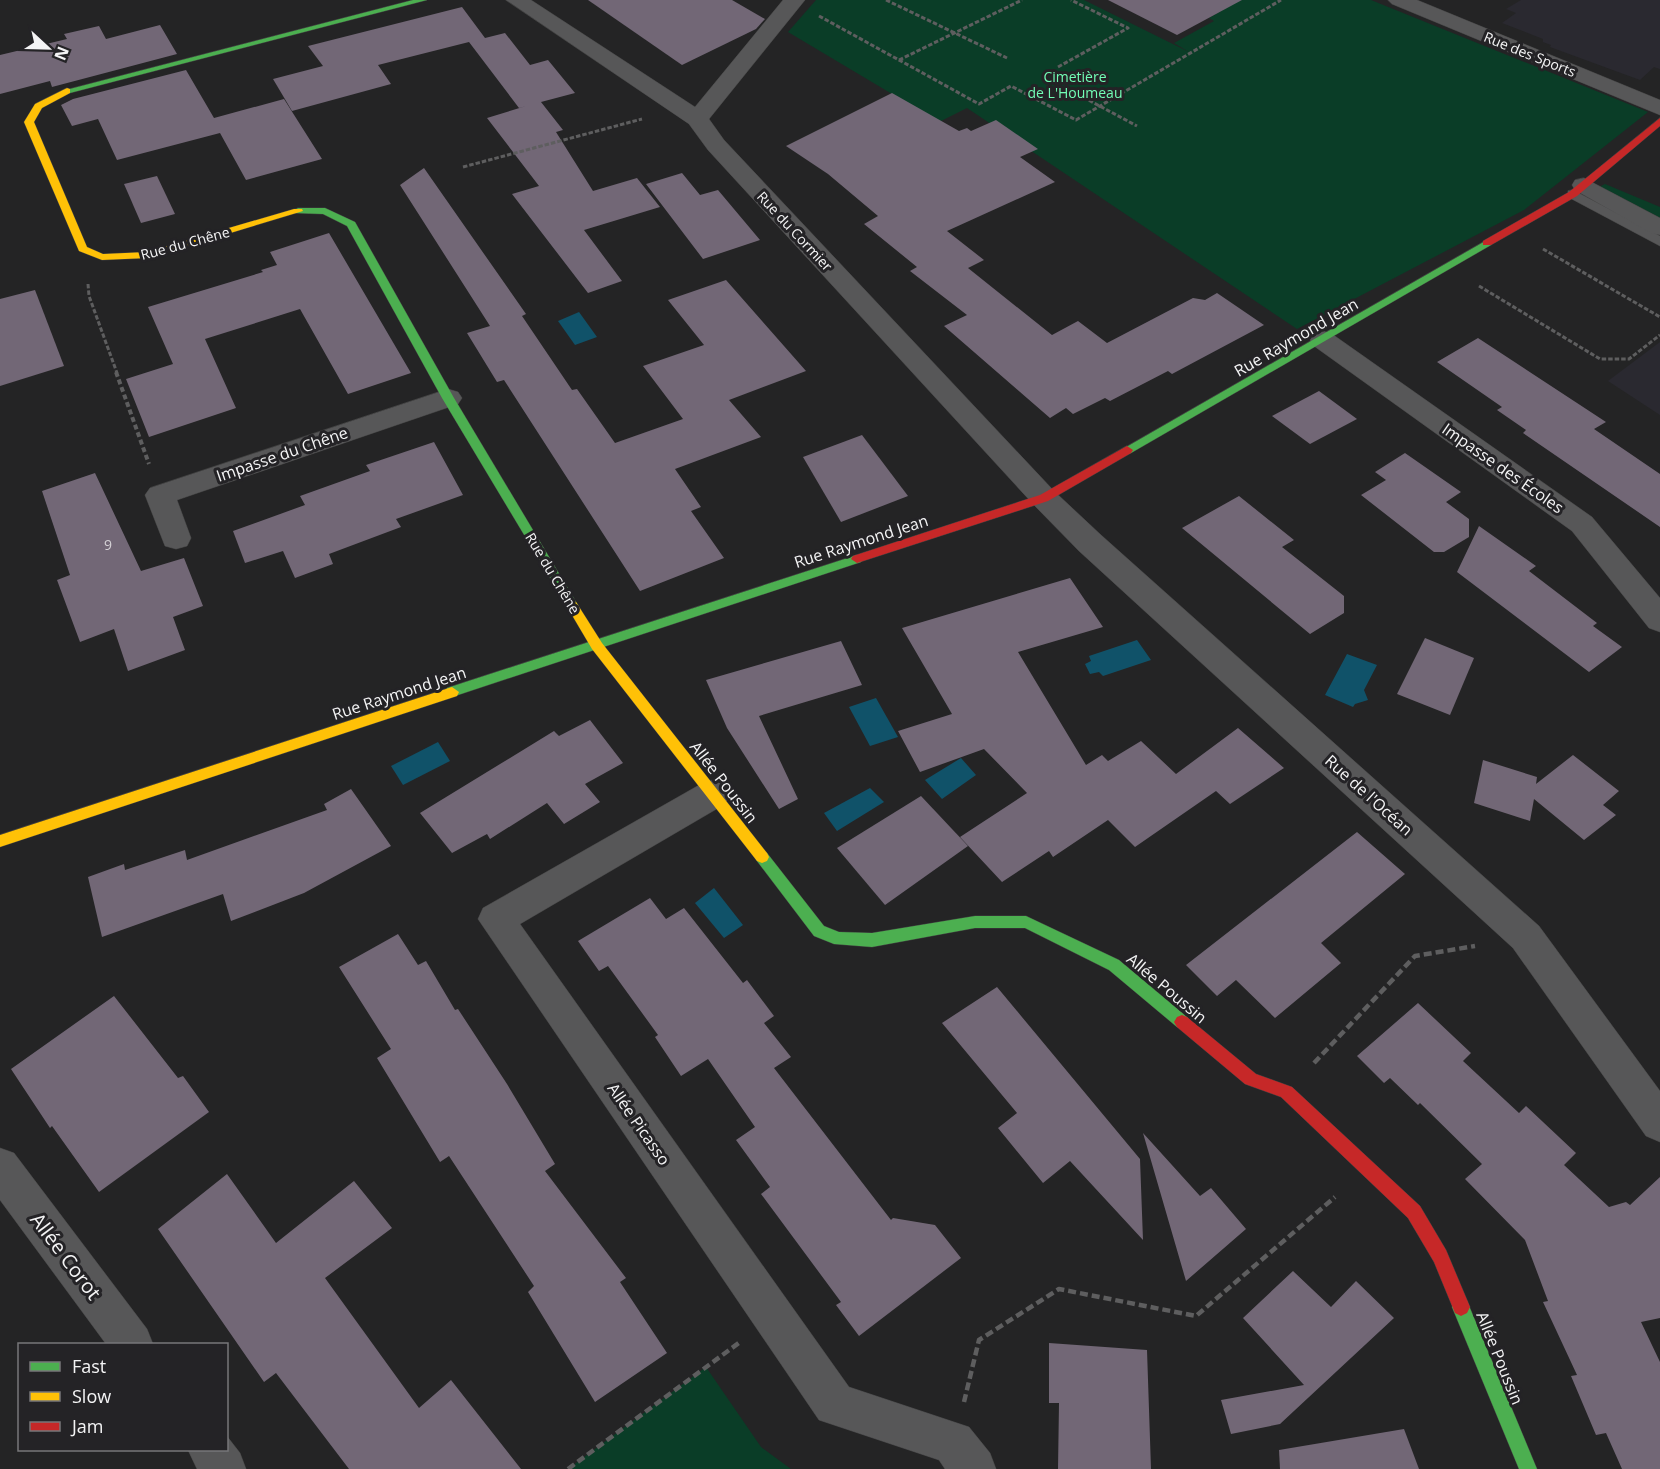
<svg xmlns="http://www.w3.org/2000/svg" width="1660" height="1469" viewBox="0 0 1660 1469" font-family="'Open Sans',sans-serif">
<rect width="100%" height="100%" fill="#242425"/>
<g fill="#2a2930">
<polygon points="1521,0 1660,0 1660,69 1654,67 1640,80 1550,47 1551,45 1543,42 1543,39 1502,23 1516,13 1506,9"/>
<polygon points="1660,342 1660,415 1608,381"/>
</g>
<g fill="#0a3d27">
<polygon points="816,0 1084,0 1189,52 1174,43 1214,21 1209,18 1240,0 1371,0 1648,112 1524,210 1297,329 967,108 939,122 788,32"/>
<polygon points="1605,184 1660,207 1660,222 1599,187"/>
<polygon points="706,1367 761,1447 791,1469 568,1469"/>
</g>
<g fill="#105269">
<polygon points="579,312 597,337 575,345 558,321"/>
<polygon points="1137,640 1151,660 1103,676 1099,672 1090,674 1085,664 1091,661 1089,656"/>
<polygon points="1347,654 1377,665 1364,690 1368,700 1355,704 1353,707 1325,695"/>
<polygon points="876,698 898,737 870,746 849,707"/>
<polygon points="438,742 450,761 403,785 391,766"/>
<polygon points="961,758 976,775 942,799 925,780"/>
<polygon points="870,788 884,802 837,831 824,813"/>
<polygon points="714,888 743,925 724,938 695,903"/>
</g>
<g fill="#726776">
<polygon points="588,0 732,0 765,19 756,29 682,65"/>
<polygon points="1108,0 1242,0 1177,35"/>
<polygon points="462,7 485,38 505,33 530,65 548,60 575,93 541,102 563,130 556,132 593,191 637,178 660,207 584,230 622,281 588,293 512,194 539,186 487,118 526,106 519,108 469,42 378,65 391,84 292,111 273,79 323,66 308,46"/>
<polygon points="160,25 177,54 52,87 50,81 0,94 0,55 67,39 64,34 99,26 106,39"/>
<polygon points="186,70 214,118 284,99 322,159 246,180 220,133 117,160 98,119 72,126 61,105 73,99"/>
<polygon points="892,93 959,131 967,128 971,131 996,120 1038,149 1020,157 1055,182 947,231 984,260 968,268 1052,335 1078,321 1107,343 1193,298 1205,300 1217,293 1264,325 1172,374 1168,371 1110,401 1105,398 1073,414 1066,408 1050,418 944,326 967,315 910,271 917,267 864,224 878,216 828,174 786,146"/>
<polygon points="424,168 526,314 522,316 572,390 577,389 615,443 683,419 643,366 704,345 668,300 726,280 806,371 729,400 761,437 675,469 701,507 691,511 724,558 640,591 504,380 497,382 467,333 490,326 400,185"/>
<polygon points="682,173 700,195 718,190 760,240 703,259 646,184"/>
<polygon points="157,176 175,214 141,223 124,184"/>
<polygon points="329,233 411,373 348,394 300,309 205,339 236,408 149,437 126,379 173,364 148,307 263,272 261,270 277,265 270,252"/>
<polygon points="35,290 64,366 0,386 0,299"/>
<polygon points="1478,338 1606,422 1594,429 1660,474 1660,527 1523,433 1526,430 1497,410 1502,407 1437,362"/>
<polygon points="1319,391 1357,419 1310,444 1272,416"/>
<polygon points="862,435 908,496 841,522 803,457"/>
<polygon points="434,442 463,495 396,519 401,527 329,554 333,564 295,578 283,551 245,563 233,531 305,505 300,496 370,471 366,465"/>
<polygon points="1405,453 1461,492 1446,502 1469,519 1469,537 1444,552 1434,552 1361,495 1386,480 1375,472"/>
<polygon points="95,473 141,571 184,558 203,606 173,617 185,650 128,671 114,629 80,642 57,580 70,575 42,491"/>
<polygon points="1239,496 1294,540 1282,547 1344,596 1344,613 1310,634 1182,528"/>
<polygon points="1479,526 1536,566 1529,571 1597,623 1593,626 1622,647 1589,672 1457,572"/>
<polygon points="1070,578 1103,627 1018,652 1086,765 1102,755 1108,761 1141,741 1176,774 1238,728 1284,768 1230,804 1216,791 1135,847 1108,820 1053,857 1049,851 1002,882 960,837 1027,793 984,749 920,772 898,731 952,714 902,628"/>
<polygon points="1425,638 1474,658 1450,715 1397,694"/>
<polygon points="841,641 862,685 759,716 798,799 779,809 727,728 706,680"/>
<polygon points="590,720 623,763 585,784 600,802 564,824 547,803 490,839 487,834 452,853 420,813 554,731 559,736"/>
<polygon points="1573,755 1619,791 1603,805 1616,815 1584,840 1534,799 1530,821 1474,803 1483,760 1537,777 1536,784"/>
<polygon points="351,789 391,846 304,893 231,921 223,894 102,937 88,877 124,864 125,870 185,850 187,860 327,810 324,804"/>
<polygon points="921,796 968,846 885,905 837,848"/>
<polygon points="1357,832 1405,874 1321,943 1341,963 1275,1018 1236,980 1217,996 1186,965"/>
<polygon points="650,898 666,919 684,908 743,983 747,980 774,1016 764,1023 791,1057 774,1068 891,1220 893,1218 935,1225 961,1258 859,1336 836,1305 841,1302 761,1194 770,1187 736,1140 755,1127 708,1059 681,1076 655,1037 658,1035 608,966 599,971 578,941"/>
<polygon points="398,934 418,965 426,961 455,1010 458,1009 507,1084 555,1164 545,1171 626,1278 620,1282 667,1353 595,1402 528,1292 534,1286 449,1156 440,1162 377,1058 391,1049 339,967"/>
<polygon points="997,987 1140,1159 1143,1240 1070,1161 1043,1183 998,1128 1017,1113 942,1023"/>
<polygon points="114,996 178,1078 183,1076 209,1112 99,1192 52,1126 50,1128 11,1069"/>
<polygon points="1418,1003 1471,1053 1463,1061 1519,1113 1526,1106 1576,1153 1564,1165 1609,1207 1626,1202 1630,1205 1660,1177 1660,1318 1641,1322 1660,1362 1660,1469 1622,1469 1606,1433 1596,1435 1571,1376 1577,1375 1543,1302 1548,1301 1525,1240 1465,1179 1482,1164 1420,1103 1418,1105 1390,1078 1384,1083 1357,1056"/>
<polygon points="1143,1133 1200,1196 1211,1188 1246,1229 1186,1281"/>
<polygon points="227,1174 276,1243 354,1181 392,1228 325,1278 419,1408 451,1380 521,1469 349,1469 276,1373 264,1382 158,1229"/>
<polygon points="1293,1271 1331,1307 1356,1281 1394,1318 1280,1424 1231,1434 1221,1400 1304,1385 1243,1318"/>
<polygon points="1049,1343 1147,1350 1151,1469 1058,1469 1059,1403 1049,1403"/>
<polygon points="1404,1429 1419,1469 1280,1469 1279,1450"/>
</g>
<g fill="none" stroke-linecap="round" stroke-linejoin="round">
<g stroke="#404040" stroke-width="1">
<polygon id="lane" points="1573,190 1660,236 1660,246 1568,197 1568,191"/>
</g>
<g stroke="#404040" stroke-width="1">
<g id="street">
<polygon points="506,0 531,0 695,107 783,0 805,0 709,119 724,140 1054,491 1101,535 1539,926 1660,1091 1660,1142 1646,1136 1513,948 1079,551 1034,505 708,150 689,124"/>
<polygon points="1388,0 1417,0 1660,100 1660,115 1392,4"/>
<polygon points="1584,178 1660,218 1660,235 1651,233 1575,190 1572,185 1575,180"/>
<polygon points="1323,331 1332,334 1592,517 1660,598 1660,632 1649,628 1572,531 1314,346 1310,340 1314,334"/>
<polygon points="448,389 458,392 462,398 458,404 177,500 191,538 187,546 176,549 165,546 145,495 150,488"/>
<polygon points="713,780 725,784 730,794 725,804 520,924 849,1387 969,1427 990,1453 996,1469 945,1469 939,1460 819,1420 478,919 483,908 701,784"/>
<polygon points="0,1148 14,1153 147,1329 153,1344 106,1344 0,1200"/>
<polygon points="226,1435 240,1453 246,1469 197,1469 188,1450 226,1450"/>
</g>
</g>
<g stroke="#404040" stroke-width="1">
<g id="fast">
<polygon points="413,0 427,0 70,93 62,91"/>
<polygon points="298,208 325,208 355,222 454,398 576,602 578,605 576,608 568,608 442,398 347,226 323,214 294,213 293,211"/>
<polygon points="1487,240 1492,243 1491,245 1131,453 1127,454 1121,450"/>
<polygon points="857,555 861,556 863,559 861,562 452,697 445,692 447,688"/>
<polygon points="762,851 767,853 824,926 839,932 872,933 975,916 1026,916 1119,960 1187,1017 1190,1022 1187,1027 1182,1029 1177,1027 1109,970 1025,928 975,928 872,947 834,944 814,936 757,861 755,857 757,853"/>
<polygon points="1461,1298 1467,1301 1537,1469 1519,1469 1452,1307 1455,1301"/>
</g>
</g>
<g stroke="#404040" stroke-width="1">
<g id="slow">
<polygon points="67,88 70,89 70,93 42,108 34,122 87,247 103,254 147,252 294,209 302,209 303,211 148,258 102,260 79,251 24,122 35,104"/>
<polygon points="572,600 576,602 602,643 767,853 769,857 767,861 762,863 757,861 592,649 566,605"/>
<polygon points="452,687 459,692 457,696 0,847 0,835"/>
</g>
</g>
<g stroke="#404040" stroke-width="1">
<g id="jam">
<polygon points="1660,118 1660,126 1577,196 1491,245 1483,245 1483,241 1569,192"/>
<polygon points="1127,446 1133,450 1131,453 1048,501 857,563 851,559 853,556 1040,495"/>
<polygon points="1182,1015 1187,1017 1256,1074 1292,1087 1420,1206 1446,1250 1470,1307 1467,1313 1461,1316 1455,1313 1434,1262 1408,1218 1281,1097 1245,1084 1177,1027 1174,1022 1177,1017"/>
</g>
</g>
<g stroke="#5e5e5f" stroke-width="3" stroke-dasharray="4.5 2" stroke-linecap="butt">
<polyline points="886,0 1007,58"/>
<polyline points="819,16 979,104 1011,86 1076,120 1281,0"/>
<polyline points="899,60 1022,0"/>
<polyline points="1058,67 1128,28 1071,0"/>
<polyline points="1066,88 1137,126"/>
<polyline points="463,167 642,119"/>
<polyline points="1543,249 1660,317"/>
<polyline points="88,284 89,296 117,373"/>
<polyline points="1479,286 1600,359 1629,359 1660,335"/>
</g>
<polyline stroke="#5e5e5f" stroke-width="4" stroke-dasharray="5 3" stroke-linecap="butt" points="116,372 149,464"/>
<g stroke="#5e5e5f" stroke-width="4.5" stroke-dasharray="8 4" stroke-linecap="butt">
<polyline points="1314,1063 1415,956 1475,946"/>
<polyline points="964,1402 979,1340 1059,1289 1196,1316 1335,1197"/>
<polyline points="568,1469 740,1342"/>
</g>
<use href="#lane" fill="#575758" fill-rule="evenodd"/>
<use href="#street" fill="#575758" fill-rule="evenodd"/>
<use href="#fast" fill="#4caf50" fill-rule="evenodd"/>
<use href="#slow" fill="#ffc107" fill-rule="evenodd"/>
<use href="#jam" fill="#c62828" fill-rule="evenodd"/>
</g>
<g text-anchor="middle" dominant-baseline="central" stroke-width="6" stroke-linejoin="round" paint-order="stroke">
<g font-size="14" fill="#f4f4f5" stroke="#242326">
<text transform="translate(1530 54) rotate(22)">Rue des Sports</text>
<text transform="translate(795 231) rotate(47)">Rue du Cormier</text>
<text transform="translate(185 243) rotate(-15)">Rue du Chêne</text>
<text transform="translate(553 573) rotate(59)">Rue du Chêne</text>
</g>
<g font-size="14" fill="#72feb6" stroke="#242326">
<text x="1075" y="76">Cimetière<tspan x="1075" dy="16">de L'Houmeau</tspan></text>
</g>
<g font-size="14" fill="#d4d1d5">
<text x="108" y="544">9</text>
</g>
<g font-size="16" fill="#f4f4f5" stroke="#242326">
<text transform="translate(1296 337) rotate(-30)">Rue Raymond Jean</text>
<text transform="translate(282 454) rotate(-19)">Impasse du Chêne</text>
<text transform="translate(1503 468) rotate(35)">Impasse des Écoles</text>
<text transform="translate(861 541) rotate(-18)">Rue Raymond Jean</text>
<text transform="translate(399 693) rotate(-18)">Rue Raymond Jean</text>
<text transform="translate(724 782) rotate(52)">Allée Poussin</text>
<text transform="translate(1369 795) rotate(42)">Rue de l'Océan</text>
<text transform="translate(1167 988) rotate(40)">Allée Poussin</text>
<text transform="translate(639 1124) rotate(55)">Allée Picasso</text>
<text transform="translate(1500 1358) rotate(68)">Allée Poussin</text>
</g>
<g font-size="20" fill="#f4f4f5" stroke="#242326">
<text transform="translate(66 1256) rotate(53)">Allée Corot</text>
</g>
</g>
<rect x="18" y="1343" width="210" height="108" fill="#242326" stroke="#777779" stroke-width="1.5"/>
<rect x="30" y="1362" width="30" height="9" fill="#4caf50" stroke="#777779" stroke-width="1.5"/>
<text x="72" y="1373" font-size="18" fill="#f4f4f5">Fast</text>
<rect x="30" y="1392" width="30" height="9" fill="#ffc107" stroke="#777779" stroke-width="1.5"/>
<text x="72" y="1403" font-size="18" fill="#f4f4f5">Slow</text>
<rect x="30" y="1422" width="30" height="9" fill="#c62828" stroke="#777779" stroke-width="1.5"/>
<text x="72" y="1433" font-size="18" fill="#f4f4f5">Jam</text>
<g transform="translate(48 48) rotate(112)" stroke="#242326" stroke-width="4.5" paint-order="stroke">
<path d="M0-4.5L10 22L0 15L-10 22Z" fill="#f4f4f5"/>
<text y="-9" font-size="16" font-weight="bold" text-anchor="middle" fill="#f4f4f5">N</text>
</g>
</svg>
